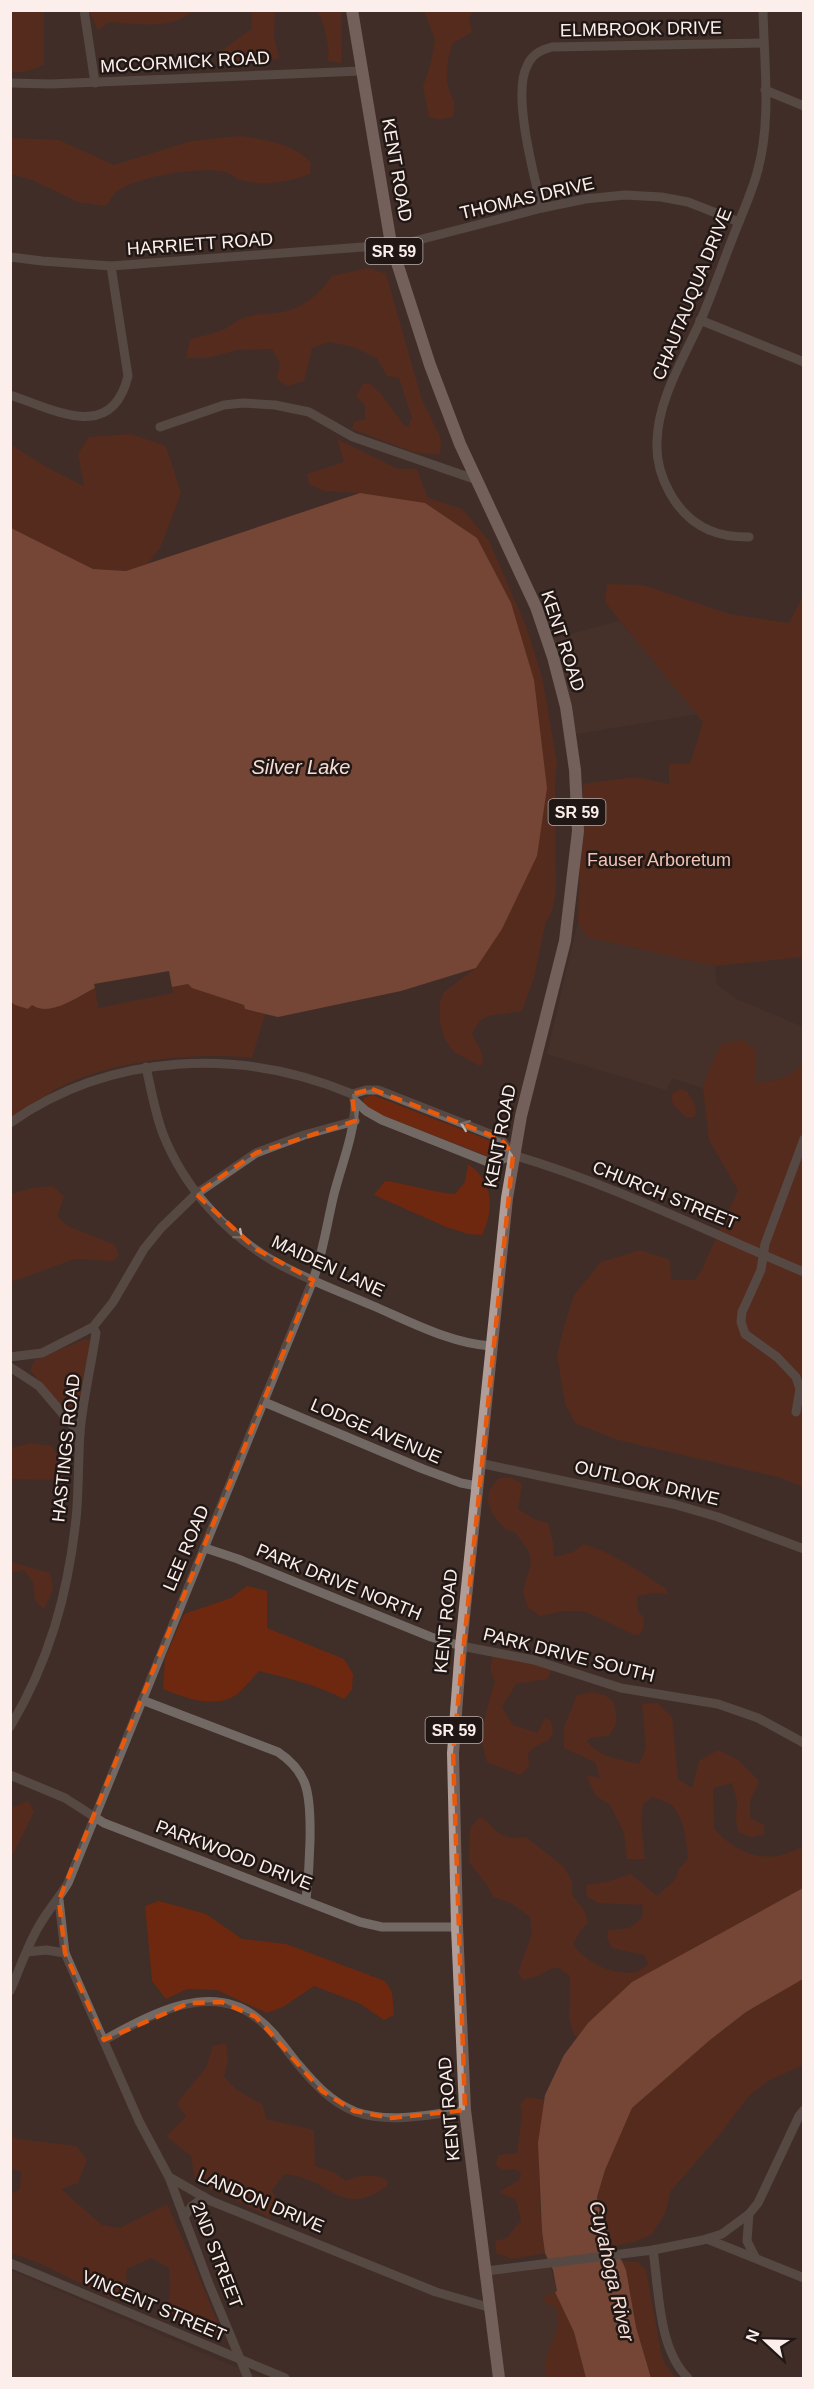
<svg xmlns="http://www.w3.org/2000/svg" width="814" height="2389" viewBox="0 0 814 2389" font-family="Arial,sans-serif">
<rect width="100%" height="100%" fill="#402e28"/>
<g fill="#4f362e">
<polygon points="620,621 697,714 570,735 547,640"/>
<polygon points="578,922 587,937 715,966 716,984 734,998 803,1027 803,1061 797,1071 790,1077 756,1083 755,1050 743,1041 722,1044 707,1074 703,1088 672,1078 666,1090 547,1054"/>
<polygon points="549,2263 557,2291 555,2292 574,2332 586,2378 499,2378 486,2271"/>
<polygon points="10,2270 235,2367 265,2378 11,2378"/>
</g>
<g fill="#6d280f">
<polygon points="11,10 42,11 44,13 44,65 24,72 11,72"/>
<path d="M89 11H198C188 13 181 20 172 22 151 27 129 23 109 22L98 30Z"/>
<path d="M252 11H275L274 36 279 58C254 65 239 69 217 54L251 29Z"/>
<path d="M316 11H342L341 63 328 61C330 49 325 20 316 11Z"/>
<path d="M424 11H473L469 18 472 32 453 43C448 54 446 70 447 82 449 97 458 99 453 116 444 120 438 120 429 117L423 86 430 66 435 40Z"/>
<path d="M240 136C263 139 296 144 311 163L310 174C287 182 265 187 241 180 236 179 231 173 225 172 201 166 142 176 121 189 114 192 110 200 106 206L78 202 32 180 11 174V138L59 140 114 165 191 141Z"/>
<path d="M368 268 386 274 422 400 441 439 440 455 413 452 352 429 354 422 365 419V405L356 396 363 384 369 383 381 394 403 424 408 427 412 418 399 378 387 376 377 358 353 347 329 342 312 348 304 381 287 386 277 379 280 363 272 349 237 350 207 358H186L190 339C201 336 212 334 222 330 231 327 235 320 246 317 255 314 265 314 275 313 300 311 318 296 332 276Z"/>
<polygon points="131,434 166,446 181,493 160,548 147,564 126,571 93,569 11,528 10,444 48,468 84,486 78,454 89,437"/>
<polygon points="337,439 398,469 417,469 428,498 462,509 489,541 526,626 542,677 557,763 555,782 556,892 552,911 545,925 534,978 522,1011 488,1016 479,1021 472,1034 482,1054 483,1063 480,1066 454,1052 445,1040 440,1023 440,1001 444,992 476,968 502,929 537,856 360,493 324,491 309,484 307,474 344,462"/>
<polygon points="607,584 643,585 729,614 789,623 803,596 803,957 715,966 587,937 578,922 583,784 636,777 669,784 669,764 690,764 703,722 605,602"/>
<path d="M188 984 193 988 244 1005 245 1009 265 1014 252 1058C192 1052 117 1060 62 1086 44 1095 27 1108 11 1118V1001L15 1005 27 1007 32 1005 58 1007 95 988 98 1008 173 993 172 987Z"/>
<path d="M743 1040 755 1050 756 1083C776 1080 792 1080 803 1061V1487L778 1477 618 1440 576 1424 565 1404 557 1355 565 1323 574 1295 601 1262 640 1250 670 1260 671 1280H695L702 1269 738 1190 709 1140 703 1088 707 1074 722 1044Z"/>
<path d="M680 1089 687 1091 695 1105 696 1114 694 1117H686C679 1110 668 1104 673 1093Z"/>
<polygon points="373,1095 491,1141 494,1143 495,1150 491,1157 487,1156 366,1109 363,1105 364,1098"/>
<path d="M468 1164C493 1181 495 1209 482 1235L468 1234 446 1227 374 1195 385 1181C409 1184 431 1192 455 1194L465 1182Z"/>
<polygon points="53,1186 64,1197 57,1216 68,1226 115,1245 119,1256 113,1261 75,1259 11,1282 11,1194 32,1188"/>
<polygon points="85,1339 91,1341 78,1414 77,1417 72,1419 30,1370 35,1360"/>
<polygon points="30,1443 52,1446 61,1462 63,1480 11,1479 11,1448"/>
<path d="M499 1478H512L522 1483 518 1509 534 1519 548 1523 553 1542 554 1557 573 1552 584 1544C615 1554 639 1571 666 1589L668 1594 653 1593 637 1596 638 1612 644 1617 643 1629 640 1634 635 1635 584 1611H564L540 1616 528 1608 523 1592 531 1563 529 1552 516 1533 504 1528 494 1516 488 1503 489 1490Z"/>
<polygon points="11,1562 50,1573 53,1589 44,1609 35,1600 33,1582 24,1570 11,1573"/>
<path d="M247 1586 267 1591V1628L344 1659 353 1674 352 1690 344 1699C317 1685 288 1678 259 1671 252 1678 244 1689 236 1695 214 1709 185 1698 163 1689L165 1658 184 1614 231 1598Z"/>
<path d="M493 1655 531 1659 552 1669 547 1679 516 1684 502 1707 513 1725 538 1733 545 1718 551 1721 553 1732 549 1740 538 1745 528 1753 529 1767 520 1775 487 1762 481 1739 487 1708 495 1681C489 1672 490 1666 493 1655Z"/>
<path d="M592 1692 605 1695 614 1703 617 1722 609 1736 590 1738 587 1741C599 1758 620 1759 639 1764L646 1748 642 1704 657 1703 672 1717 678 1779 692 1788 699 1761 718 1750 738 1760 759 1781 750 1801V1818L764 1825V1835L750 1837 738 1832 736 1821 737 1800 732 1783 713 1788 714 1829C739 1856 770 1866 803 1846V1888L696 1947 588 2023 578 2037 574 2035 569 2017 570 1976C557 1966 557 1965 543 1973 537 1977 530 1978 523 1980L518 1973 532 1933 530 1917 511 1903 493 1897 487 1885 469 1862 470 1828 480 1817C492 1823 488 1824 496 1831 504 1838 516 1839 526 1837L564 1867 572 1881V1895L585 1911 588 1923 580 1931 573 1944C585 1962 612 1976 635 1972 639 1971 644 1967 648 1965L645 1955 612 1948 607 1938 608 1930 629 1928 642 1918 643 1905 598 1903 587 1897 586 1885 606 1882 631 1874 657 1896 675 1880 679 1869 688 1859C687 1844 684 1814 670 1804 665 1801 658 1799 652 1797L643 1804 641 1823 645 1859H627L624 1833 610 1805 596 1796 586 1775 600 1778 595 1762 564 1748V1727L577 1695Z"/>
<polygon points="28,1801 34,1812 11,1858 11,1808"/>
<polygon points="159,1901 206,1914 242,1939 286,1944 385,1981 392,1992 394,2015 384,2020 359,2003 314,1986 283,2007 267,2013 217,1990 187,1989 166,1999 152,1981 145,1906"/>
<polygon points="803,1979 803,2065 766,2082 748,2097 720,2134 670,2192 666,2212 651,2235 634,2242 610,2247 606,2243 597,2197 605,2170 632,2108 710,2040 746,2012"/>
<path d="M226 2043 228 2061 224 2077 237 2090 263 2105 266 2119 314 2130 315 2166 335 2173 346 2181C361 2174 373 2174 388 2180L387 2186C341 2220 330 2177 284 2174L272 2191 278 2202 269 2219 264 2214 195 2181 191 2156 166 2136 186 2117 177 2103 206 2068 213 2046Z"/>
<path d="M526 2097 545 2100C537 2151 537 2202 545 2253L512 2259 496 2253 495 2241 507 2238 521 2220 516 2200 499 2192 519 2180 521 2173 515 2169 502 2170 496 2165 498 2155 517 2153 522 2114 520 2105Z"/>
<polygon points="11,2135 18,2139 76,2146 87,2160 78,2183 61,2189 102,2225 120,2228 167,2204 193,2262 219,2326 216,2339 180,2322 167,2312 170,2293 169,2268 151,2258 127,2269 125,2301 111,2298 39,2263 11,2253 11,2194 20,2189 21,2172 11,2168"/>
<polygon points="622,2261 638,2262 646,2270 661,2352 665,2364 676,2378 651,2378 636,2327 626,2270"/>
<path d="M555 2292 574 2332 586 2378H547C539 2347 564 2339 557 2309L544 2301V2297Z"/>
</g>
<g fill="#b56246">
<path d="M360 493 425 503 477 538 511 603 534 680 547 788 537 856 502 929 476 968 401 991 278 1017 245 1009 244 1005 192 988 188 984 172 987 169 971 94 984 95 988C78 996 50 1018 32 1005L28 1009 15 1005 10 1001 11 528 93 569 126 571Z"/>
<polygon points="803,1888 803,1979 746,2012 710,2040 632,2108 605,2170 597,2197 606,2243 622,2261 626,2270 636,2327 651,2378 586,2378 574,2332 555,2292 557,2291 553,2270 545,2253 542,2231 538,2143 545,2095 564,2055 588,2023 632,1982"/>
</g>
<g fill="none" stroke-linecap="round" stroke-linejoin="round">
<g stroke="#726965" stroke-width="9">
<polyline points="84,10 95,83"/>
<polyline points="10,83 51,84 361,71"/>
<polyline points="765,90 804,106"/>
<path d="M542 208C534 176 512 94 527 66 532 54 541 50 552 47L764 43"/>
<polyline points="10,257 42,261 111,266 403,244 542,208 585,199 625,195 661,197 688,202 739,222"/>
<polyline points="700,320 804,362"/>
<path d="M10 395C55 410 112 443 128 376L111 266"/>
<polyline points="160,427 224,405 243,403 275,405 309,412 353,437 477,480"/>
<path d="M749 537C735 537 722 536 709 530 676 516 655 475 657 441 658 400 683 359 700 322 712 294 722 265 733 237 741 216 751 195 757 173 772 121 764 64 763 10"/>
<path d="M146 1067C151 1089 155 1113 163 1134 184 1187 225 1233 275 1262 305 1279 339 1291 371 1305 409 1321 449 1343 491 1346"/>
<polyline points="354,1100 366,1111 382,1120 488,1162 496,1162 513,1155"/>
<path d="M10 1123C111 1052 241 1047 352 1094L366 1090H378L495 1136 501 1139 513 1155"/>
<path d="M513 1155C612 1184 708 1232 804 1272"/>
<polyline points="10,1357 42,1353 93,1327"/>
<polyline points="10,1367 39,1386 80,1434"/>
<polyline points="264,1402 423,1469 461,1483 477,1486"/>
<polyline points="796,1412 800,1389 796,1377 777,1357 745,1334 741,1322 742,1312 761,1270 765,1244 804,1139"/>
<polyline points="479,1463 673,1504 718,1517 804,1549"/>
<polyline points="205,1548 238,1559 431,1637 461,1646 534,1660 621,1688 718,1704 758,1718 804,1743"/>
<path d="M142 1700 278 1752C290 1760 300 1770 305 1784 314 1809 309 1873 306 1900"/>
<path d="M10 1727C49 1662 68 1594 76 1519 79 1490 78 1461 80 1432 83 1399 91 1366 96 1333L93 1327 113 1302 144 1249 161 1228 196 1194 256 1153 304 1135 355 1121"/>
<polyline points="10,1775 65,1798 104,1823 360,1922 382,1927 457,1927"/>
<polyline points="59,1900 65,1953 139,2121 169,2177 211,2201 436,2292 488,2307"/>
<polyline points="27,1952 46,1950 65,1953"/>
<path d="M10 1991C20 1969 27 1946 39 1926 48 1910 59 1898 68 1883L313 1280C323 1253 327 1223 334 1194 342 1163 354 1136 355 1103"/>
<path d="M104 2040C149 2016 210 1980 257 2018 273 2030 284 2047 297 2063 314 2083 330 2102 356 2112 391 2124 430 2114 465 2110"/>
<polyline points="169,2177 209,2284 248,2378"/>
<polyline points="749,2214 747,2241 755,2257"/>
<polyline points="184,2217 192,2206 204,2197"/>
<polyline points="707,2239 804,2278"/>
<path d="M653 2250C659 2290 658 2349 688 2378"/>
<polyline points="10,2263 285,2378"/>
<polyline points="486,2271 653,2250 703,2240 722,2234 749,2214 758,2203 799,2116 804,2110"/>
</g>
<polyline stroke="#b19d97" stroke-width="12" points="352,10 391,244 430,365 460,444 536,607 553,657 566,707 575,770 578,831 565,941 521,1116 507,1198 461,1646 453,1753 457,1927 465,2110 499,2378"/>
</g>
<defs><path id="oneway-chevron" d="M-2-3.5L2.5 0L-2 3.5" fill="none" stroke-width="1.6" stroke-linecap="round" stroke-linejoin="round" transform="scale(1.5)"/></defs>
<g stroke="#beb3af">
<use href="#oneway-chevron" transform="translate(465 1125) rotate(-158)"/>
<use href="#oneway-chevron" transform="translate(239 1235) rotate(40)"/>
</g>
<path d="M0 0H814V2389H0ZM372 1089 501 1139 513 1155 453 1753 465 2110 391 2118 354 2111 322 2091 256 2017 222 2002 189 2003 104 2040 65 1953 59 1900 313 1280 256 1249 196 1194 256 1153 355 1121 352 1094Z" fill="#402e28" fill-opacity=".55" fill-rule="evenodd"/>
<path fill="none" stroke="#e8590c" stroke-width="4.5" stroke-dasharray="12 8" stroke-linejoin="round" d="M372 1089 501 1139 513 1155 453 1753 465 2110 391 2118 354 2111 322 2091 256 2017 222 2002 189 2003 104 2040 65 1953 59 1900 313 1280 256 1249 196 1194 256 1153 355 1121 352 1094Z"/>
<g text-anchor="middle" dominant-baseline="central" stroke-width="5" stroke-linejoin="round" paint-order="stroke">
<g fill="#211815" stroke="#baaeab" stroke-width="1.5">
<rect x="365.5" y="238" width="57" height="26" rx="4.5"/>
<rect x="548.5" y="799" width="57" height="26" rx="4.5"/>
<rect x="425.5" y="1717" width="57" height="26" rx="4.5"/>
</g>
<g font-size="16" font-weight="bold" fill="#fcefeb">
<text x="394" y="251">SR 59</text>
<text x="577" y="812">SR 59</text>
<text x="454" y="1730">SR 59</text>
</g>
<g font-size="18" fill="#fcefeb" stroke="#211815">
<text transform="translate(641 29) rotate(-1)">ELMBROOK DRIVE</text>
<text transform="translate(185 62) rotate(-3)">MCCORMICK ROAD</text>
<text transform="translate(397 170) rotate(80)">KENT ROAD</text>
<text transform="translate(527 198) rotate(-13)">THOMAS DRIVE</text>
<text transform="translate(200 244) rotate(-4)">HARRIETT ROAD</text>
<text transform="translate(692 294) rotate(-68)">CHAUTAUQUA DRIVE</text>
<text transform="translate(563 641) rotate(72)">KENT ROAD</text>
<text transform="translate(500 1136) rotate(-79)">KENT ROAD</text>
<text transform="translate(665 1195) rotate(22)">CHURCH STREET</text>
<text transform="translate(328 1266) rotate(25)">MAIDEN LANE</text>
<text transform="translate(376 1431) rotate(23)">LODGE AVENUE</text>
<text transform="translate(66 1448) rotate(-84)">HASTINGS ROAD</text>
<text transform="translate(647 1483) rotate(13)">OUTLOOK DRIVE</text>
<text transform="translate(186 1548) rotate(-67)">LEE ROAD</text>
<text transform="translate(339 1582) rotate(22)">PARK DRIVE NORTH</text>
<text transform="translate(446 1621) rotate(-84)">KENT ROAD</text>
<text transform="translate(569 1655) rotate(14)">PARK DRIVE SOUTH</text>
<text transform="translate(234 1855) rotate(21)">PARKWOOD DRIVE</text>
<text transform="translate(449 2109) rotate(-95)">KENT ROAD</text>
<text transform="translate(261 2201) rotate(23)">LANDON DRIVE</text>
<text transform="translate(217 2255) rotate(69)">2ND STREET</text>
<text transform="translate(154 2306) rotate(23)">VINCENT STREET</text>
</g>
<g font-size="18" fill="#f3c4b4" stroke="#211815">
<text x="659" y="860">Fauser Arboretum</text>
</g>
<g font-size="20" font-style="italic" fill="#f5ddd5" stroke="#211815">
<text x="301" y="767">Silver Lake</text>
<text transform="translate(612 2271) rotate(77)">Cuyahoga River</text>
</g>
</g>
<rect width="814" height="2389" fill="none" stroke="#fcefeb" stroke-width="24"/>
<g transform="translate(766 2341) rotate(292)" stroke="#211815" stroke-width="4.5" paint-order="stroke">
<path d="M0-4.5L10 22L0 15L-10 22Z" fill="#fcefeb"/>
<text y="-9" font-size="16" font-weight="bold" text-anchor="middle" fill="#fcefeb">N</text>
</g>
</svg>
